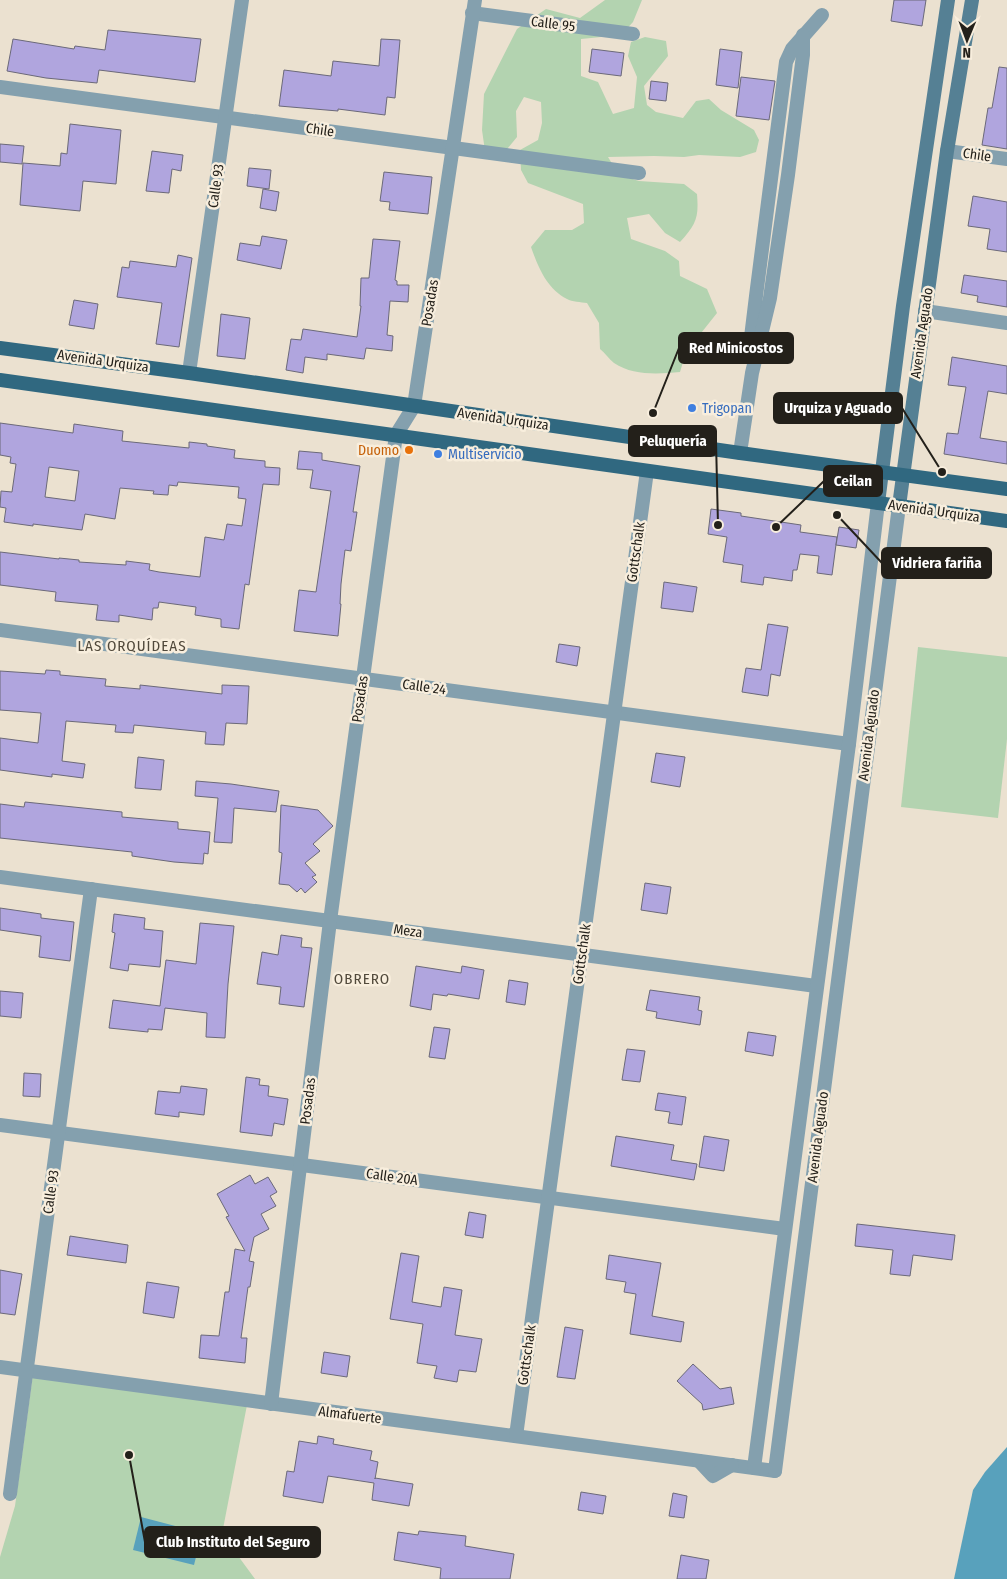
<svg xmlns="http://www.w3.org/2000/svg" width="1007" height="1579" viewBox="0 0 1007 1579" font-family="'Fira Sans Condensed',sans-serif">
<rect width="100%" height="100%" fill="#ebe1d0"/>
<g fill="#b3d3b0">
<path d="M605 0H642L633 22 621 35 581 39V76L598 82 613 114 634 108 637 77 628 56 631 42 645 37 666 41 668 56 644 86 647 105 656 112 683 118 696 101 709 99 721 110 754 130 759 140 756 152 740 157 699 155 684 157 654 156 608 157 619 175 639 181 684 184 697 194C699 218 696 224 680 242L665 233 649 214 627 218 631 239 665 251 679 261 680 276 707 289 717 313 686 352 680 372C659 374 633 376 614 363 609 359 605 353 600 349L599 323 587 303C581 302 572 302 567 299 547 289 538 267 531 247L545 230H572L584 223 583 204 528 183 521 170 520 150 538 140 542 123 541 102 524 97 516 111 517 137 503 154 485 151 482 130 484 94 517 29 546 9 580 18Z"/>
<polygon points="918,647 1007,657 1007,739 998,818 901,807"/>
<polygon points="33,1374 247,1405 222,1534 255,1579 0,1579 0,1557 15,1506"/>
</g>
<g fill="#58a1bc">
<polygon points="1007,1447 1007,1579 954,1579 973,1490 985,1472"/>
<polygon points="141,1517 202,1533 194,1565 133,1550"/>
</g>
<g fill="#b0a5de" stroke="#6b6979" fill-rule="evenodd">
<polygon points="894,0 926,0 922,26 891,21"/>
<polygon points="108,30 201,39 195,82 99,70 97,83 46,78 7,71 13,39 74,49 75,46 105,50"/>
<polygon points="381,39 400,40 395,98 387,97 385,115 338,109 338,111 279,106 284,70 331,76 333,61 379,66"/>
<polygon points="592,49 624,53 621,76 589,72"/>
<polygon points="720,49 742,52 738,88 716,85"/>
<polygon points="999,67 1007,68 1007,149 982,145 988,108 992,108"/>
<polygon points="741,77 775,81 769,120 736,116"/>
<polygon points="651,81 668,83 666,101 649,99"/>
<polygon points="70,124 121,130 116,184 83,181 80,211 20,205 23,163 60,166 61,153 67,154"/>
<polygon points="0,144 24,146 22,164 0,162"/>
<polygon points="152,151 183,155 181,171 172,169 169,193 146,191"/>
<polygon points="249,168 271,170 269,189 247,186"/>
<polygon points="384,172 432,177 428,214 389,210 390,202 380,201"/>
<polygon points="263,189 279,192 276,211 260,208"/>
<polygon points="973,196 1007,202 1007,252 987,249 990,229 968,226"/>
<polygon points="262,236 287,240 281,269 237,260 240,243 260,246"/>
<polygon points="373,239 400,241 395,280 397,281 397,285 409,285 408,302 390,301 387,335 393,336 392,351 366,348 364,359 327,354 327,360 305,357 303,373 286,370 291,339 301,340 303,329 357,337 361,306 360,306 361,278 369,278"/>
<polygon points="178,255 192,258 179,347 156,344 162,303 117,297 122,267 129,268 130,261 176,267"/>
<polygon points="964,275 1007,281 1007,307 977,302 978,296 961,293"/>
<polygon points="74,300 98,304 94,329 69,325"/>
<polygon points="221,314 250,318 245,359 217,356"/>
<polygon points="952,357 1007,366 1007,394 988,391 980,438 1007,442 1007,464 944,454 947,433 958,434 966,387 948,385"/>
<path d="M0 423 73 433 74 424 123 431 122 441 189 448V442L207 444V446L235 450 234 458 265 461V467L280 468 279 485 263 484 249 585 245 584 239 629 221 627V619L195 615 196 607 159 602 158 608H153L152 620 119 615V622L96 620 98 605 55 601 56 592 0 585V552L59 559V558L79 560V562L126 565V561L150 564 149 570 159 572 200 577 205 537 224 540 227 524 242 526 246 499 238 498 239 487 178 482 177 486 169 485 168 495 153 494 154 491 120 488 115 519 85 514 82 530 33 524V526L4 522 6 508 0 507 1 491 12 492 16 464 10 463 11 457 0 455ZM49 467 79 471 75 501 45 497Z"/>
<polygon points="299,451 322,453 322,460 360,466 353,512 357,512 351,551 345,550 341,584 340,604 341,604 338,636 294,631 299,590 316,592 331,491 310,488 313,470 297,469"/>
<polygon points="711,509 741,513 741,516 801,525 800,532 837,537 832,575 817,573 819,556 800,554 797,570 793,570 792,581 764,577 763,585 741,582 743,565 723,562 727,537 708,534"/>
<polygon points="839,527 859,530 856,548 836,545"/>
<polygon points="664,582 697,587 693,612 661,608"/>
<polygon points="768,624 788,627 780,676 771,674 768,696 742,692 746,668 761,670"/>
<polygon points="559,644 580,647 577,666 556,662"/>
<polygon points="46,670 60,671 60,675 106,679 105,686 140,689 140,685 222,694 222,685 249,686 247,724 226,723 224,745 205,744 206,732 134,725 133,733 115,732 116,725 66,721 62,761 85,764 83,778 52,774 52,777 0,770 0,738 38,743 41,713 0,710 0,671 45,674"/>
<polygon points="656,753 685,757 680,787 651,782"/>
<polygon points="138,757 164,760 161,790 135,788"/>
<polygon points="196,781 231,784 279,791 276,812 234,808 232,843 214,842 218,798 195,796"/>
<polygon points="25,802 122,812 122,817 178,822 178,829 210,832 208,854 204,853 203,864 174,862 132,856 132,852 0,838 0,804 24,807"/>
<polygon points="281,805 318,810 333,826 313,844 320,851 305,863 316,875 312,877 317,882 305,893 301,888 297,892 289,885 279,884 282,853 279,852"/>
<polygon points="645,883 671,887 667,914 641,910"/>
<polygon points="0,908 41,914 41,918 74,922 70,961 39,957 41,936 0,930"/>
<polygon points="114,914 145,918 144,929 163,931 160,967 129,964 128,971 110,968 115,933 112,932"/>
<polygon points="200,923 234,926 228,984 225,1038 206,1037 207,1013 165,1008 162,1030 148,1029 148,1032 109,1028 113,1000 160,1006 166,960 196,964"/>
<polygon points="281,935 302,938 301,947 312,948 304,1007 279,1004 281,987 257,984 262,952 278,955"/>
<polygon points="416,966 461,973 462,966 484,970 479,999 448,994 447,996 433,994 431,1010 410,1006"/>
<polygon points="509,980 528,983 525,1005 506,1002"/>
<polygon points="650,990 700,997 698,1010 702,1011 700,1025 656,1018 657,1012 646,1010"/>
<polygon points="0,991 23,993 21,1018 0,1016"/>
<polygon points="434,1027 450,1029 445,1059 429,1057"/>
<polygon points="748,1032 776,1036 773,1056 745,1051"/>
<polygon points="627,1049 645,1051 640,1082 622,1080"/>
<polygon points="24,1073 41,1074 40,1097 23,1096"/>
<polygon points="246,1077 260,1079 259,1085 269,1086 268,1096 288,1099 284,1125 274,1123 272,1136 240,1132"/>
<polygon points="181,1086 207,1089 204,1115 179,1112 179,1117 155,1114 158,1091 180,1093"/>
<polygon points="658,1093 686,1097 682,1125 668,1123 670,1112 655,1110"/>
<polygon points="616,1136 674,1145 671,1160 697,1164 694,1180 611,1166"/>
<polygon points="704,1136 729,1140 724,1171 699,1167"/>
<polygon points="250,1175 255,1184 268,1177 277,1192 270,1196 276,1206 261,1214 269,1229 254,1237 249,1261 254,1262 250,1287 248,1287 241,1338 247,1338 245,1363 199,1358 201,1335 219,1336 225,1292 229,1292 235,1249 245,1251 226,1217 229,1216 217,1194"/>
<polygon points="469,1212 486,1215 483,1238 465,1235"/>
<polygon points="857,1224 955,1235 952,1260 913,1255 910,1276 890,1274 893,1250 855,1246"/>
<polygon points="70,1236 128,1245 126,1263 67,1255"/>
<polygon points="401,1253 419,1256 412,1302 441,1307 444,1287 462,1290 455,1335 482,1339 476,1372 459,1370 457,1382 434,1378 437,1366 417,1363 423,1324 390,1319"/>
<polygon points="609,1255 661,1263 652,1316 684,1322 681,1342 630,1334 636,1294 624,1292 626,1282 606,1279"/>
<polygon points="0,1270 22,1274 15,1315 0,1313"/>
<polygon points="147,1282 179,1287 174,1318 143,1313"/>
<polygon points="565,1327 583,1330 575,1379 557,1377"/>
<polygon points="324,1352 350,1356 347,1377 321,1373"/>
<polygon points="693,1364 720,1389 731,1387 734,1404 703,1410 702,1404 677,1381"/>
<polygon points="318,1436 334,1439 333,1444 372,1451 370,1460 378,1462 375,1479 375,1478 413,1484 409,1506 372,1500 374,1483 328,1476 323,1503 283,1496 287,1471 294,1472 299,1441 317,1444"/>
<polygon points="581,1492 606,1496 603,1514 578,1510"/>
<polygon points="673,1493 687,1496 684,1518 669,1516"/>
<polygon points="419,1531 466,1536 465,1546 514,1554 510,1579 440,1579 441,1568 394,1560 398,1532 418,1535"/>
<polygon points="681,1555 709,1560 706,1579 677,1579"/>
</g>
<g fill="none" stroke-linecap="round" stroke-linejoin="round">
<g stroke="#84a0ae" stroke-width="14">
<polyline points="472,13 633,34"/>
<polyline points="0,87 639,173"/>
<polyline points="947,151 1007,159"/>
<polyline points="925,311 1007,323"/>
<polyline points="752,353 751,337 756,296 786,62 792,49 822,15"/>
<polyline points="189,373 242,0"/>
<polyline points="740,453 752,373 770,298 788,175 803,55 803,35"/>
<polyline points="0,630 849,744"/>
<polyline points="0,877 816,986"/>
<polyline points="0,1125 785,1229"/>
<polyline points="0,1367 775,1471"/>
<polyline points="271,1404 330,921 396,435 414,406 475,0"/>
<polyline points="516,1436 647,471"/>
<polyline points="699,1461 713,1476 732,1465"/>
<polyline points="10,1494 91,889"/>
</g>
<g stroke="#84a0ae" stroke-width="14">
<polyline points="754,1468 849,744 878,503"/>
<polyline points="775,1471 899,506"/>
</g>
<g stroke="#558094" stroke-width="14">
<polyline points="878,503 903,306 948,0"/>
<polyline points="899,506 947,151 972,0"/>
</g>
<g stroke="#306880" stroke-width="14">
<polyline points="0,348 189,373 740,453 1007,489"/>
<polyline points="0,380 1007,521"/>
</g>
</g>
<g fill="#3f7fe0" stroke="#f8eedd" stroke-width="2">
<circle cx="692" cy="408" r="5"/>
<circle cx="438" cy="454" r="5"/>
</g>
<circle fill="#e8710a" stroke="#f8eedd" stroke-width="2" cx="409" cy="450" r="5"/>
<g text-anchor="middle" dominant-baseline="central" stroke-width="5" stroke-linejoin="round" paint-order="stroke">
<g font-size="14" fill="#23201a" stroke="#f8eedd">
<text transform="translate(553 24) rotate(7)">Calle 95</text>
<text transform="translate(320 130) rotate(8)">Chile</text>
<text transform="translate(977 155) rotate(8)">Chile</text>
<text transform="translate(216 186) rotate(-82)">Calle 93</text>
<text transform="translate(430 303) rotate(-81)">Posadas</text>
<text transform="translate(922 333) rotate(-82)">Avenida Aguado</text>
<text transform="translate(103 361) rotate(8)">Avenida Urquiza</text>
<text transform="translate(503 419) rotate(8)">Avenida Urquiza</text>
<text transform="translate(934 511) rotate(8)">Avenida Urquiza</text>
<text transform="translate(636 552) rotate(-82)">Gottschalk</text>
<text transform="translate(424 687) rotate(8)">Calle 24</text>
<text transform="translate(360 699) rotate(-82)">Posadas</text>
<text transform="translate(869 735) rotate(-83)">Avenida Aguado</text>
<text transform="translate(408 931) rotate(8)">Meza</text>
<text transform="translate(582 954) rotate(-82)">Gottschalk</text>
<text transform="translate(308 1101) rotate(-83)">Posadas</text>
<text transform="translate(818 1137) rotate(-83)">Avenida Aguado</text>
<text transform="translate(392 1177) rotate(8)">Calle 20A</text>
<text transform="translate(51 1192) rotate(-82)">Calle 93</text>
<text transform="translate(527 1355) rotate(-82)">Gottschalk</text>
<text transform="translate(350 1415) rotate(7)">Almafuerte</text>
</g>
<g font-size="14" fill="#366cbe" stroke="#f8eedd" text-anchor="start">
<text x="702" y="408">Trigopan</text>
<text x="448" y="454">Multiservicio</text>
</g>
<g font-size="14" fill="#c56008" stroke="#f8eedd" text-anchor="end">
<text x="399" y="450">Duomo</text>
</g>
<g font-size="15" letter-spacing="1" fill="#51493b" stroke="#f8eedd">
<text x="132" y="646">LAS ORQUÍDEAS</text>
<text x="362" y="979">OBRERO</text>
</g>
</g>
<path fill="none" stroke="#23201a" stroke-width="2" d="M653 413L679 348M942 472L902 408M718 525L716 441M776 527L824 481M837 515L882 563M129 1455L145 1542"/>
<g fill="#23201a" stroke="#f8eedd" stroke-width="2">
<circle cx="653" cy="413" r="5"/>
<circle cx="942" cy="472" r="5"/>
<circle cx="718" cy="525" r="5"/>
<circle cx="776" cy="527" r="5"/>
<circle cx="837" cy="515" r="5"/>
<circle cx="129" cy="1455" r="5"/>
</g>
<g fill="#23201a" stroke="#23201a" stroke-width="2">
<rect x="679" y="333" width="114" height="30" rx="5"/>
<rect x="774" y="393" width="128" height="30" rx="5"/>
<rect x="629" y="426" width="87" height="30" rx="5"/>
<rect x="824" y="466" width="58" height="30" rx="5"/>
<rect x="882" y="548" width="109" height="30" rx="5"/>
<rect x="145" y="1527" width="175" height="30" rx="5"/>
</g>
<g font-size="15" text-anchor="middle" font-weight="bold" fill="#fff">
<text x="736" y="353">Red Minicostos</text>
<text x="838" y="413">Urquiza y Aguado</text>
<text x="673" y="446">Peluquería</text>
<text x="853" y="486">Ceilan</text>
<text x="937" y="568">Vidriera fariña</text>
<text x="233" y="1547">Club Instituto del Seguro</text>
</g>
<g transform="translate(967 40) rotate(181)" stroke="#f8eedd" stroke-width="4" paint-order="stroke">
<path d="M0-4L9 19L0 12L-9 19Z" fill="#23201a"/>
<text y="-8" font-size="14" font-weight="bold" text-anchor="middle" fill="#23201a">N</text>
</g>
</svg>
